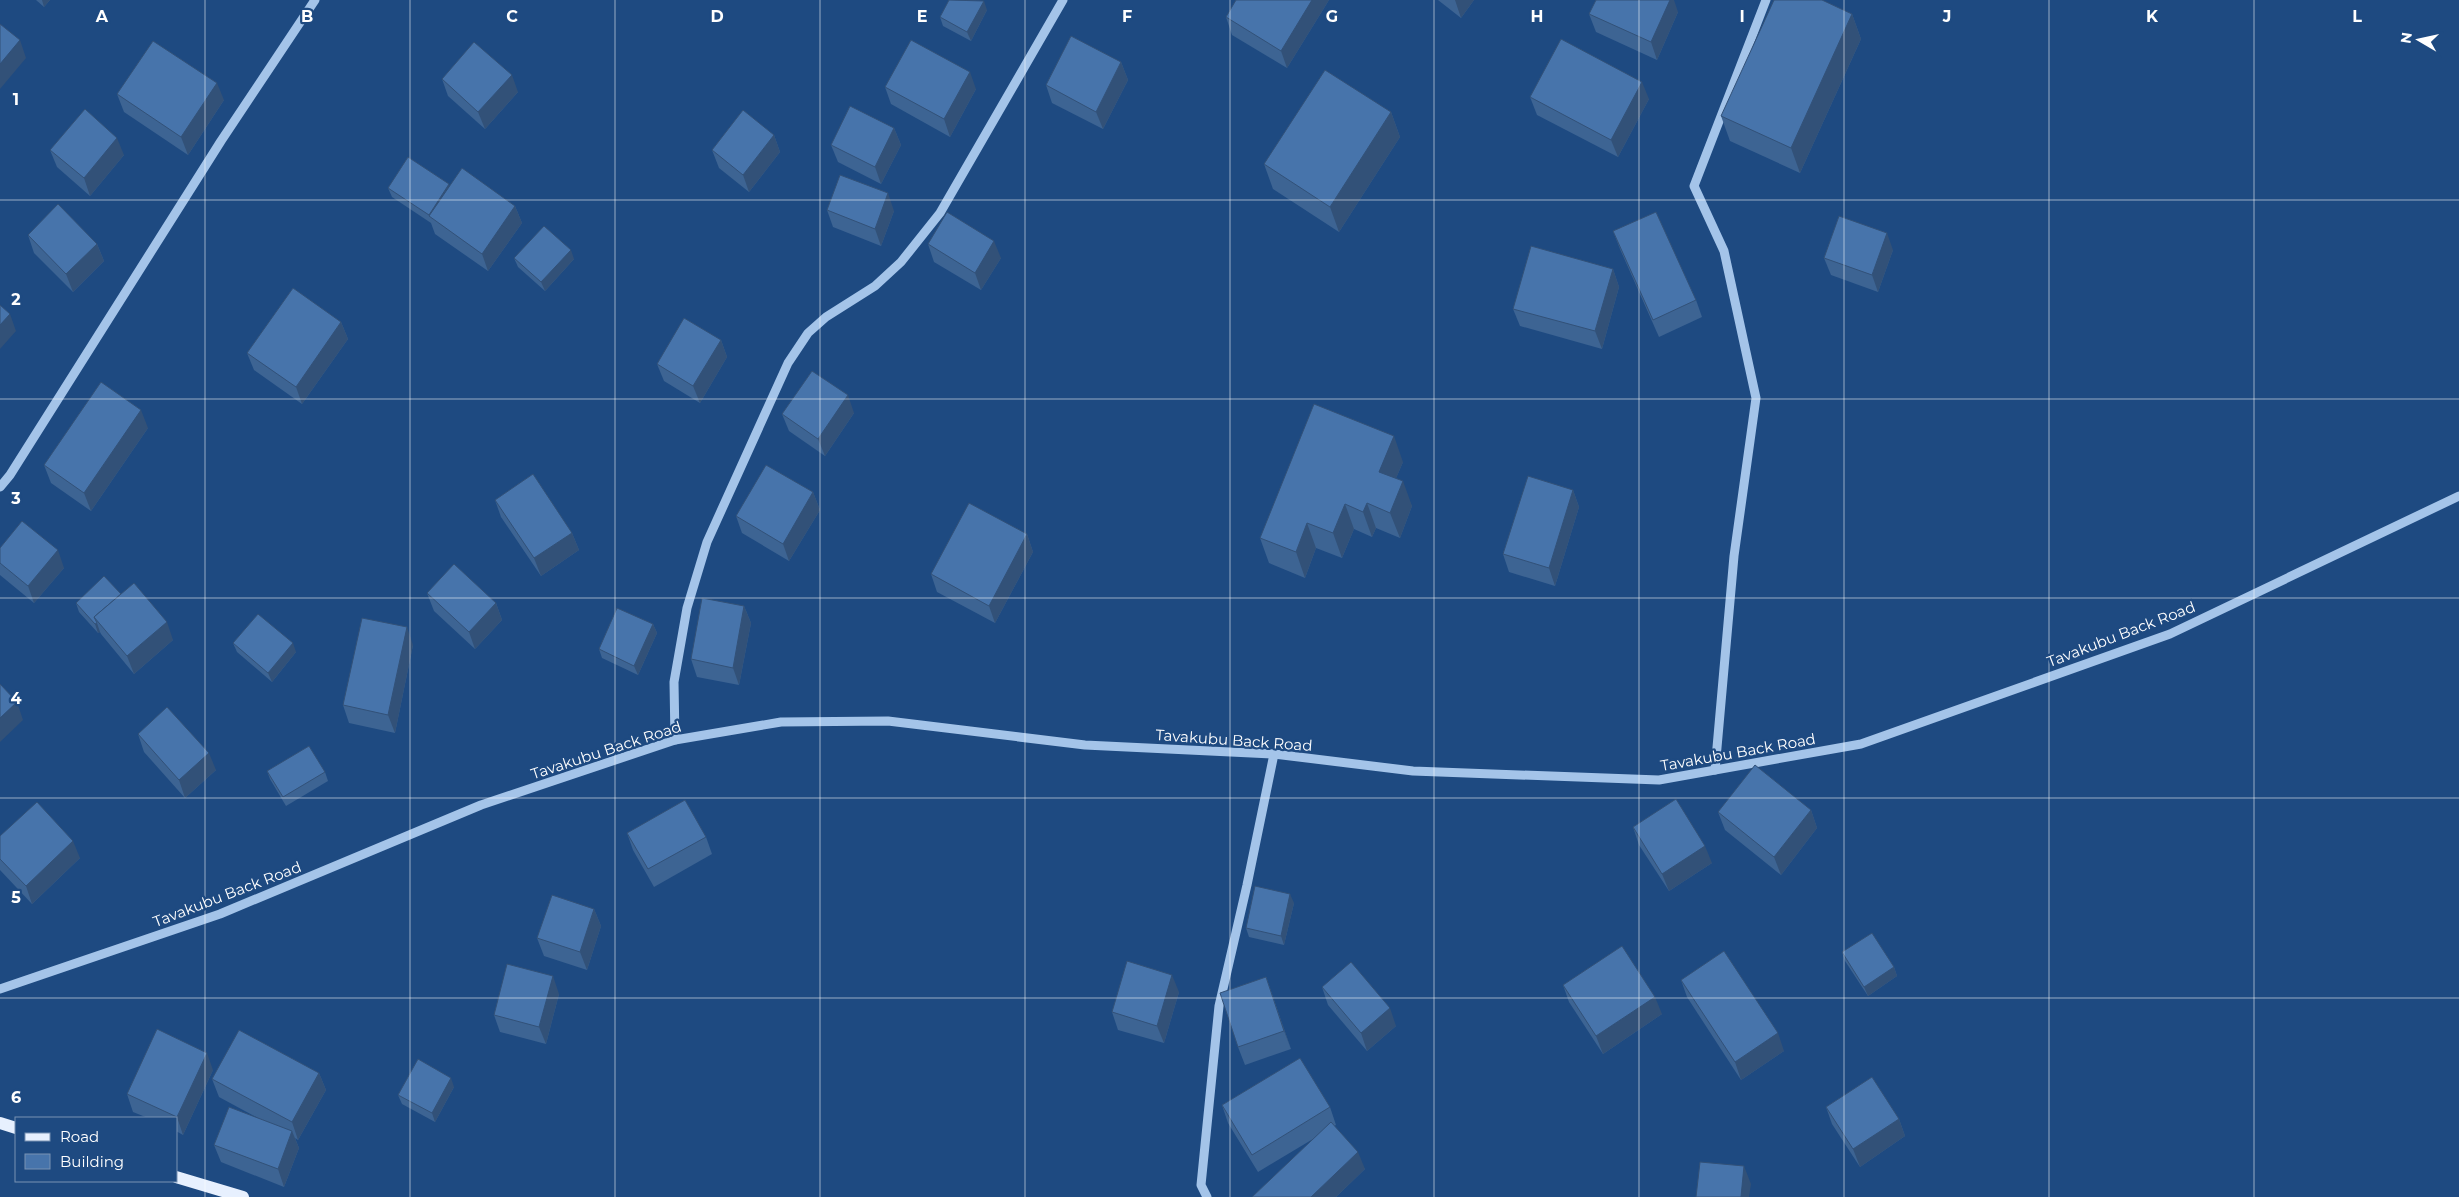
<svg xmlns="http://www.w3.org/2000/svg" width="2459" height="1197" viewBox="0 0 2459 1197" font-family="Montserrat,sans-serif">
<rect width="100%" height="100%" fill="#1e4a81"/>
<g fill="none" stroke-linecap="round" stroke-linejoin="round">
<g stroke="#a4c4e9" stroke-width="9">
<polyline points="0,487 10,475 221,141 315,0"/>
<polyline points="675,740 674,682 687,608 707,542 788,363 808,333 826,317 875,286 901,262 940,213 1063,0"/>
<polyline points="1715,770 1734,556 1756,398 1724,251 1694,186 1766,0"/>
<polyline points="0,989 220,914 481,805 675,740 781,722 888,721 1085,745 1274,754 1413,771 1659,780 1861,744 2170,634 2459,496"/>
<polyline points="1207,1197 1201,1185 1219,1006 1247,885 1274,754"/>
</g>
<g stroke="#e7f0fe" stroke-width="12">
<polyline points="0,1123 16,1128"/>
<polyline points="176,1177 243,1197"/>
</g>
</g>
<g fill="#3d6493">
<polygon points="36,0 50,0 44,7"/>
<polygon points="1329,0 1287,68 1232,35 1226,17"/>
<polygon points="1438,0 1474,0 1461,18"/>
<polygon points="987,10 971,41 943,26 940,17"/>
<polygon points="1678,12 1657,60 1596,32 1589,14"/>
<polygon points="1852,14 1861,39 1800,173 1730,141 1721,116"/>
<polygon points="1121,62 1128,80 1103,129 1052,103 1046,85"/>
<polygon points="442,79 518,92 485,129 448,96"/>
<polygon points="885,87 976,89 950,137 891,104"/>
<polygon points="117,94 224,100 188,155 124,112"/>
<polygon points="1530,97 1649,99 1618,157 1537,115"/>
<polygon points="1391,112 1400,137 1339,232 1273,189 1264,164"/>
<polygon points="894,128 901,145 881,184 838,162 831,145"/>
<polygon points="774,135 780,152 749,192 719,168 712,150"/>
<polygon points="50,150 124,155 90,196 57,167"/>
<polygon points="449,187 515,206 522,223 488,271 435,234 431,223 392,197 388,188"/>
<polygon points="827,210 894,211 881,246 833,227"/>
<polygon points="1613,231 1696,300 1702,317 1659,337 1620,249"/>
<polygon points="28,235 97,244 104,261 73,292 34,253"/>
<polygon points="928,244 1001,258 981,290 934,262"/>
<polygon points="1893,250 1878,292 1831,275 1824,258"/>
<polygon points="514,258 574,259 545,291 518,267"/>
<polygon points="1613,269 1619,287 1602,349 1520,326 1513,309"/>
<polygon points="341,322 348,339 302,404 254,370 247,353"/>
<polygon points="721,340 727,357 700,403 664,381 657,364"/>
<polygon points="854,413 825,456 789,431 782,414"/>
<polygon points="148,428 91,511 51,483 44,465"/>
<polygon points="1403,462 1396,478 1412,506 1400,538 1376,528 1372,537 1354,529 1342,558 1316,548 1305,578 1269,563 1260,538"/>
<polygon points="1573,490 1579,507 1555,586 1509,572 1503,554"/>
<polygon points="813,492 820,510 789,561 742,533 736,516"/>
<polygon points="495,500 572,533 579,550 541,576 501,517"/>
<polygon points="1027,534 1033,552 995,623 937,592 931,574"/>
<polygon points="0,548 64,568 34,603 0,575"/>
<polygon points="427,593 496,603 502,620 475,649 434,611"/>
<polygon points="121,594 173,640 134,674 101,634 100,632 98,633 79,612 76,603"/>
<polygon points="744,606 751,623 739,685 697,677 691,659"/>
<polygon points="653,624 657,633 638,675 602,658 599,649"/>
<polygon points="233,643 296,652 272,682 237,652"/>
<polygon points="413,645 395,733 349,723 343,705"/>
<polygon points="138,734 216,770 185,798 144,752"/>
<polygon points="267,771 325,772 328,781 286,806 270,779"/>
<polygon points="1811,810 1817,828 1781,875 1725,830 1718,812"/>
<polygon points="1633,827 1712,863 1669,891 1639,845"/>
<polygon points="627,833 706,837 712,854 654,887 633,850"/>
<polygon points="0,836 80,858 32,904 0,870"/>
<polygon points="1294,903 1284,945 1249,937 1246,928"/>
<polygon points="594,909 601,926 587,970 544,956 537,938"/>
<polygon points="1842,952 1894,967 1897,976 1868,996 1845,961"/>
<polygon points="1266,977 1291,1049 1245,1065 1238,1047"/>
<polygon points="1681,980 1784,1051 1741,1080 1687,997"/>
<polygon points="1563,985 1662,1014 1603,1054 1569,1002"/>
<polygon points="1322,987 1396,1026 1367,1051 1328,1005"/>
<polygon points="1179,992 1164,1043 1118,1030 1112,1012"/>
<polygon points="559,994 546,1044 500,1032 494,1015"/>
<polygon points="213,1070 183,1135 176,1131 176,1118 148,1118 133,1112 127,1094"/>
<polygon points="319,1073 326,1090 298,1140 295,1138 299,1148 284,1187 221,1162 214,1145 258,1118 219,1097 212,1079"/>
<polygon points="454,1087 435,1122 402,1104 398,1095"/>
<polygon points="1222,1105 1330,1107 1336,1125 1334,1126 1365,1169 1336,1197 1252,1197 1313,1139 1258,1172 1228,1123"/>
<polygon points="1826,1107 1899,1119 1905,1136 1860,1167 1832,1124"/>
</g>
<g fill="#325178">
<polygon points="42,0 50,0 44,7"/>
<polygon points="1312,0 1329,0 1287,68 1281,51"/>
<polygon points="1455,0 1474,0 1461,18"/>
<polygon points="1670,0 1674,0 1678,12 1657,60 1651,42"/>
<polygon points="984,1 987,10 971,41 967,32"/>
<polygon points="1852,14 1861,39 1800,173 1791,148"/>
<polygon points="20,40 26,58 0,89 0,64"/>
<polygon points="1121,62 1128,80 1103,129 1096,112"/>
<polygon points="970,72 976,89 950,137 944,119"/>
<polygon points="512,75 518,92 485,129 478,112"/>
<polygon points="1642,82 1649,99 1618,157 1611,140"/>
<polygon points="217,83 224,100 188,155 181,137"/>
<polygon points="1391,112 1400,137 1339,232 1330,207"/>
<polygon points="894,128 901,145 881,184 875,167"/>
<polygon points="774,135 780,152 749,192 743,175"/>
<polygon points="117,138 124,155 90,196 84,178"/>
<polygon points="449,184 452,193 430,217 429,215"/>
<polygon points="888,193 894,211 881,246 875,229"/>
<polygon points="515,206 522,223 488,271 482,254"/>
<polygon points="1887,233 1893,250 1878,292 1872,275"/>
<polygon points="994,241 1001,258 981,290 975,273"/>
<polygon points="97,244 104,261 73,292 66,274"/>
<polygon points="571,250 574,259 545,291 541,282"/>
<polygon points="1613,269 1619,287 1602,349 1595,331"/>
<polygon points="10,314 16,331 0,349 0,325"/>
<polygon points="341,322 348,339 302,404 296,387"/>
<polygon points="721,340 727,357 700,403 693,386"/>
<polygon points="848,395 854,413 825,456 818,439"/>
<polygon points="141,410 148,428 91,511 84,493"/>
<polygon points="1394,436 1403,462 1388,497 1379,472"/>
<polygon points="1403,481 1412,506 1400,538 1390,513"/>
<polygon points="1573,490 1579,507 1555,586 1549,568"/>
<polygon points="813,492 820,510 789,561 783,544"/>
<polygon points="1367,503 1376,528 1372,537 1363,512"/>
<polygon points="1345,504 1354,529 1342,558 1333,533"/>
<polygon points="1307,523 1316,548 1305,578 1296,552"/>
<polygon points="572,533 579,550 541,576 534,558"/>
<polygon points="1027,534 1033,552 995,623 989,606"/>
<polygon points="58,550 64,568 34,603 28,586"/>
<polygon points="496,603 502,620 475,649 469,632"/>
<polygon points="744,606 751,623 739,685 733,668"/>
<polygon points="167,622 173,640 134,674 127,656"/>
<polygon points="97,623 100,632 98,633 95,624"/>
<polygon points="653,624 657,633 638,675 634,666"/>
<polygon points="407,627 413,645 395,733 388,715"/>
<polygon points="293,643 296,652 272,682 268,673"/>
<polygon points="17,702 23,720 0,742 0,718"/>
<polygon points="209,753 216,770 185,798 179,780"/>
<polygon points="1811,810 1817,828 1781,875 1774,857"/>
<polygon points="73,841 80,858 32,904 26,886"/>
<polygon points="1705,846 1712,863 1669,891 1662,874"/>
<polygon points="1290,894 1294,903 1284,945 1281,936"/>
<polygon points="594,909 601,926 587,970 580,952"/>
<polygon points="1894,967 1897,976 1868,996 1864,987"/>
<polygon points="1172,975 1179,992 1164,1043 1157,1026"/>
<polygon points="553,976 559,994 546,1044 539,1027"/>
<polygon points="1266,977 1272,995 1291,1049 1284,1031"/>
<polygon points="1655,997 1662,1014 1603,1054 1596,1036"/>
<polygon points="1390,1008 1396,1026 1367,1051 1361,1033"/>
<polygon points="1778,1033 1784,1051 1741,1080 1735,1062"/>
<polygon points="207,1053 213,1070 183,1135 177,1117"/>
<polygon points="319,1073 326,1090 298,1140 292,1122"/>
<polygon points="451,1078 454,1087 435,1122 432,1113"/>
<polygon points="1899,1119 1905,1136 1860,1167 1853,1149"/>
<polygon points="292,1131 299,1148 284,1187 278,1169"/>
<polygon points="1358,1152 1365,1169 1336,1197 1311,1197"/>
<polygon points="1744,1166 1751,1184 1749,1197 1741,1197"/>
</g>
<g fill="#4774ab" stroke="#325178">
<polygon points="949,0 984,1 967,32 940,17"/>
<polygon points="1236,0 1312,0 1281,51 1226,17"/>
<polygon points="1596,0 1670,0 1651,42 1589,14"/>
<polygon points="1774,0 1822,0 1852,14 1791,148 1721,116"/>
<polygon points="0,24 20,40 0,64"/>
<polygon points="1071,36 1121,62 1096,112 1046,85"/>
<polygon points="1561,39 1642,82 1611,140 1530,97"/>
<polygon points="911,40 970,72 944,119 885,87"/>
<polygon points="153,41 217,83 181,137 117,94"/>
<polygon points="474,42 512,75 478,112 442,79"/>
<polygon points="1325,70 1391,112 1330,207 1264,164"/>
<polygon points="850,106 894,128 875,167 831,145"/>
<polygon points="85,109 117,138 84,178 50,150"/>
<polygon points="743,110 774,135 743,175 712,150"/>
<polygon points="408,157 449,184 429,215 388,188"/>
<polygon points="462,168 515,206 482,254 429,216"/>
<polygon points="840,175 888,193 875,229 827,210"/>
<polygon points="58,204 97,244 66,274 28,235"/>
<polygon points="947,212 994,241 975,273 928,244"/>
<polygon points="1656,212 1696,300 1653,320 1613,231"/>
<polygon points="1839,216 1887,233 1872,275 1824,258"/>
<polygon points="544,226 571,250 541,282 514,258"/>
<polygon points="1531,246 1613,269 1595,331 1513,309"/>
<polygon points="293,288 341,322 296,387 247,353"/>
<polygon points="0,305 10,314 0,325"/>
<polygon points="684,318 721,340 693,386 657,364"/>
<polygon points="812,371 848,395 818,439 782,414"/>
<polygon points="101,382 141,410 84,493 44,465"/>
<polygon points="1314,404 1394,436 1379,472 1403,481 1390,513 1367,503 1363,512 1345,504 1333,533 1307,523 1296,552 1260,538"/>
<polygon points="766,465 813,492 783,544 736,516"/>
<polygon points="533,474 572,533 534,558 495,500"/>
<polygon points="1528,476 1573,490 1549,568 1503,554"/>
<polygon points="969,503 1027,534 989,606 931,574"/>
<polygon points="22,521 58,550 28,586 0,563 0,548"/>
<polygon points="454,564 496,603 469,632 427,593"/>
<polygon points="104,576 121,594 94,617 97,623 95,624 76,603"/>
<polygon points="134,583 167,622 127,656 94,617"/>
<polygon points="702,598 744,606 733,668 691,659"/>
<polygon points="617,608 653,624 634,666 599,649"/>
<polygon points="258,614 293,643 268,673 233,643"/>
<polygon points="362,618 407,627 388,715 343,705"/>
<polygon points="0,684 17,702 0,718"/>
<polygon points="167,707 209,753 179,780 138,734"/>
<polygon points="309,746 325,772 283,797 267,771"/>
<polygon points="1755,765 1811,810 1774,857 1718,812"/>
<polygon points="1676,799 1705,846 1662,874 1633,827"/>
<polygon points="685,800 706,837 648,869 627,833"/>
<polygon points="37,802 73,841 26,886 0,859 0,836"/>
<polygon points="1255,886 1290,894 1281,936 1246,928"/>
<polygon points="552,895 594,909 580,952 537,938"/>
<polygon points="1872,933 1894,967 1864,987 1842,952"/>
<polygon points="1622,946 1655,997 1596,1036 1563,985"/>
<polygon points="1724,951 1778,1033 1735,1062 1681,980"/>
<polygon points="1127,961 1172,975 1157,1026 1112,1012"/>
<polygon points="1351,962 1390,1008 1361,1033 1322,987"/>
<polygon points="507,964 553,976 539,1027 494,1015"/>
<polygon points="1266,977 1284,1031 1238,1047 1220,993"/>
<polygon points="157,1029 207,1053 177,1117 127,1094"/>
<polygon points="239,1030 319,1073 292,1122 212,1079"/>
<polygon points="1300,1058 1330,1107 1252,1155 1222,1105"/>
<polygon points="418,1059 451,1078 432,1113 398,1095"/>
<polygon points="1872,1077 1899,1119 1853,1149 1826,1107"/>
<polygon points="229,1107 292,1131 278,1169 214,1145"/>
<polygon points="1331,1122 1358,1152 1311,1197 1252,1197"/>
<polygon points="1700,1162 1744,1166 1741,1197 1696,1197"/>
</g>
<path fill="none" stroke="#fff" stroke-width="1" stroke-opacity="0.55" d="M205 0V1197M410 0V1197M615 0V1197M820 0V1197M1025 0V1197M1230 0V1197M1434 0V1197M1639 0V1197M1844 0V1197M2049 0V1197M2254 0V1197M0 200H2459M0 399H2459M0 598H2459M0 798H2459M0 998H2459"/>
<g text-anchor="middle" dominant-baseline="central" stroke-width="4.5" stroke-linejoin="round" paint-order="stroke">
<g font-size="15" fill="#fff" stroke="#1e4a81">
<text transform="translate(2121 634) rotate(-21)">Tavakubu Back Road</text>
<text transform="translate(1234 740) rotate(4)">Tavakubu Back Road</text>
<text transform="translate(606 750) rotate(-18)">Tavakubu Back Road</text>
<text transform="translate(1738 752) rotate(-10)">Tavakubu Back Road</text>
<text transform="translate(227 894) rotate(-21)">Tavakubu Back Road</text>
</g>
</g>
<g font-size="16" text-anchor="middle" font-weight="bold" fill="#fff" stroke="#1e4a81" stroke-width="4.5" stroke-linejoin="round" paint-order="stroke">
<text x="102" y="22">A</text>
<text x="307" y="22">B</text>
<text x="512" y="22">C</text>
<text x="717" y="22">D</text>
<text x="922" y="22">E</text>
<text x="1127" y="22">F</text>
<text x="1332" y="22">G</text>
<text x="1537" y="22">H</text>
<text x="1742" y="22">I</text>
<text x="1947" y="22">J</text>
<text x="2152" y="22">K</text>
<text x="2357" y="22">L</text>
<text x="16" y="105">1</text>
<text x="16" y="305">2</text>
<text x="16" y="504">3</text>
<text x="16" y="704">4</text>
<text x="16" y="903">5</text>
<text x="16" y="1103">6</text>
</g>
<rect x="15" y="1117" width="162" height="65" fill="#1e4a81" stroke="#7892b3"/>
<rect x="25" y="1133" width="25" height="8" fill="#e7f0fe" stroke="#7892b3"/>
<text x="60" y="1142" font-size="15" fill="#ffffff">Road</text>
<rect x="25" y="1154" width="25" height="15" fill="#4774ab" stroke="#7892b3"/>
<text x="60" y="1167" font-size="15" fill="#ffffff">Building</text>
<g transform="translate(2419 40) rotate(279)" stroke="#1e4a81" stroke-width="4" paint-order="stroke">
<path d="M0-4L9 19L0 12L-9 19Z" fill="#ffffff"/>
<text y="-8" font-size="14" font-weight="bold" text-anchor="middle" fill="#ffffff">N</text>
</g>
</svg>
